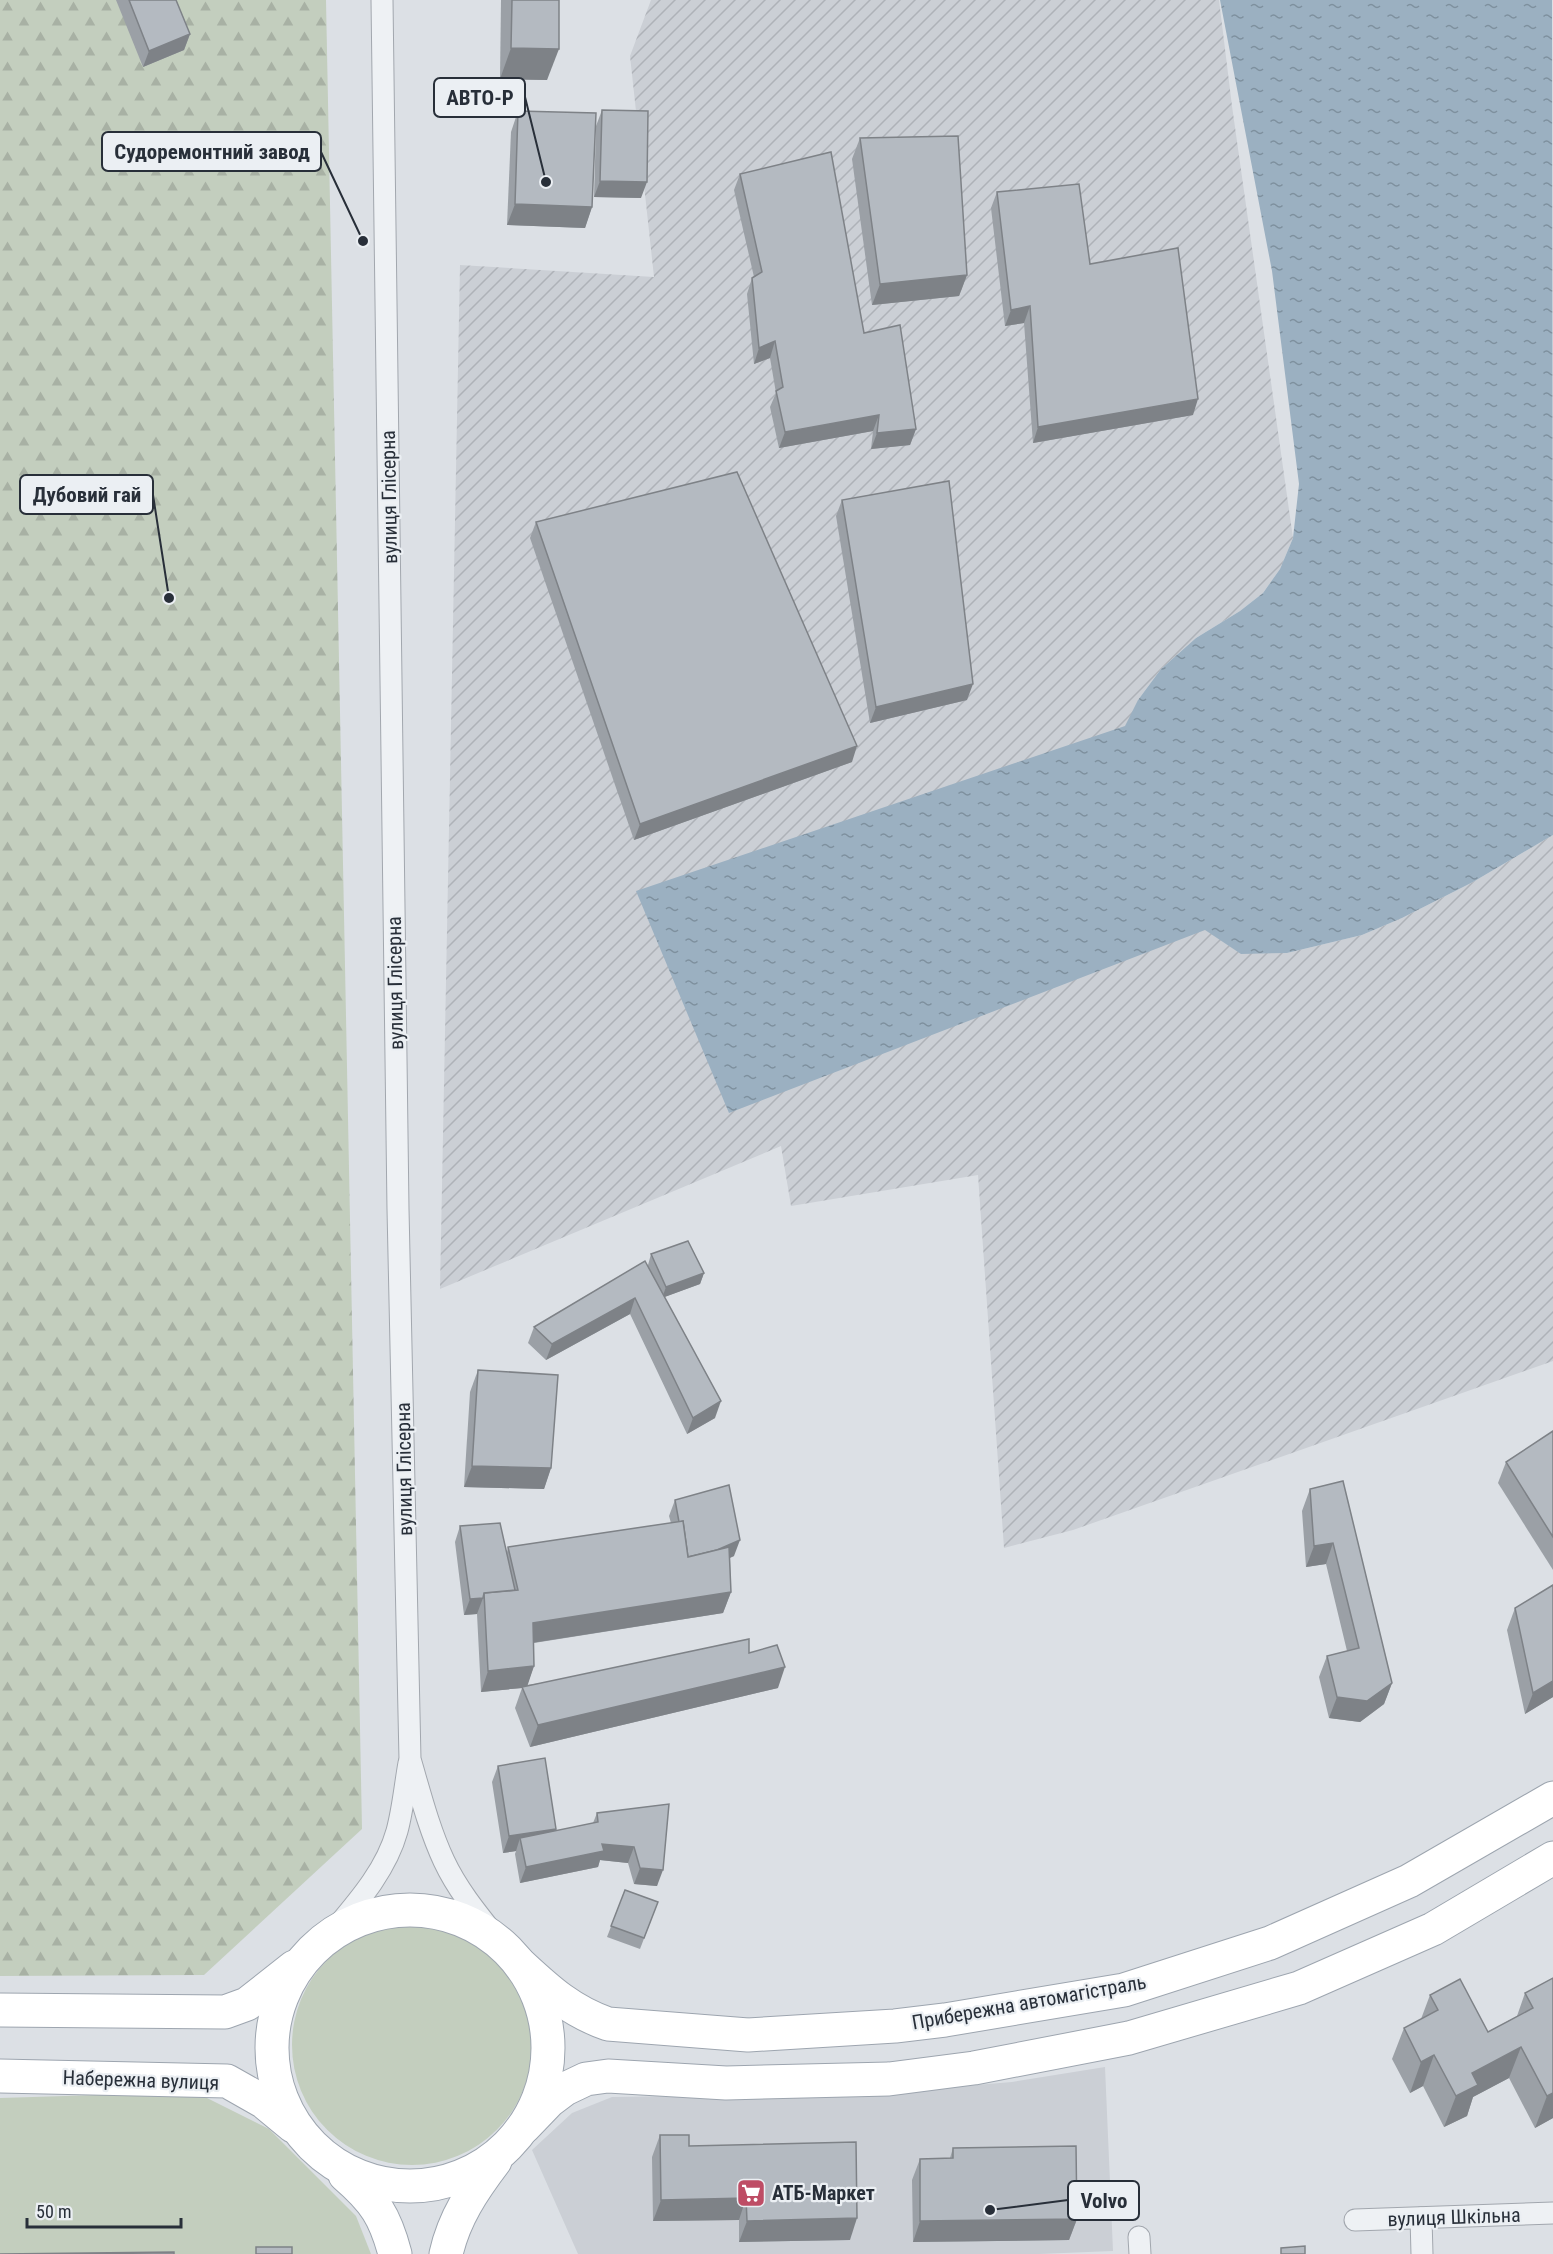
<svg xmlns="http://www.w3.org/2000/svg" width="1553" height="2254" viewBox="0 0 1553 2254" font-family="'Roboto Condensed',sans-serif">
<defs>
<pattern id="industrial-furrows" width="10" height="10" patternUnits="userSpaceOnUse" patternTransform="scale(1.5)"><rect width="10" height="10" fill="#cbcfd5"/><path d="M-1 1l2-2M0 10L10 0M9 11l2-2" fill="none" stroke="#aeb2b8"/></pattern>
<pattern id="forest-firs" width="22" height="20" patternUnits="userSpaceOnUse" patternTransform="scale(1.5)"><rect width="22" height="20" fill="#c3cebe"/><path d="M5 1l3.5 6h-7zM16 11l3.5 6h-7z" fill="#a8b1a4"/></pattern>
<pattern id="water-ripples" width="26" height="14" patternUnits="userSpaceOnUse" patternTransform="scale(1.5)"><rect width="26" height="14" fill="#9bb0c1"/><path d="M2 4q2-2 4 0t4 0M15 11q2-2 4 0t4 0" fill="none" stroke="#7e909e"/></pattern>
</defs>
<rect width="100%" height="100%" fill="#dce0e5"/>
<polygon fill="#cbcfd5" points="1105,2067 1113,2251 1039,2254 578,2254 532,2150 572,2113 612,2097 880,2093 1012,2082"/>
<polygon fill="url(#industrial-furrows)" points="651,0 1219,0 1232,106 1293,538 1280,569 1263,593 1240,611 1196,638 1161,669 1138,700 1287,953 1362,935 1402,918 1473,882 1553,835 1553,1361 1073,1530 1004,1548 978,1175 791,1206 781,1146 440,1289 460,265 654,277 630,56"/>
<g fill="#c3cebe">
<circle cx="412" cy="2045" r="120"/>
<polygon points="195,2092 269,2129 356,2216 371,2254 0,2254 0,2098"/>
</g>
<polygon fill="url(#forest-firs)" points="0,0 326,0 362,1829 204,1975 0,1976"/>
<polygon fill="url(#water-ripples)" points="1220,0 1552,0 1553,835 1473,882 1402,918 1362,935 1287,953 1241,954 1205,930 729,1113 636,891 1125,726 1138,700 1161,669 1196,638 1240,611 1263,593 1280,569 1293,538 1299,484 1272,271"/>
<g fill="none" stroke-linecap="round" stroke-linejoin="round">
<g stroke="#a2a7ae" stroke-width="23">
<g id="minor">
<path d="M382 0 398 1209 410 1759C420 1793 429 1829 444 1861 458 1891 480 1917 500 1942"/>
<path d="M330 1935C356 1904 386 1871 397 1831 403 1809 405 1785 409 1763"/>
<polyline points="1421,2218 1422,2254"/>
<polyline points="1355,2220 1553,2213"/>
<polyline points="1139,2237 1140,2254"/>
</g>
</g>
<g stroke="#9da5af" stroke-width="35">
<g id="primary">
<circle cx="410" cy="2048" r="138"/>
<path d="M521 1965C549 1991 571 2011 608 2024L748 2035 895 2026 945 2020 1124 1990 1270 1943 1409 1881 1553 1798"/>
<polyline points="0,2010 225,2012 247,2004 294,1967"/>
<polyline points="0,2076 227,2081 264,2102 293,2126"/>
<polyline points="524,2127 549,2101 565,2089 586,2079 608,2076 726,2083 889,2079 974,2068 1129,2038 1299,1988 1433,1929 1553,1858"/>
<path d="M345 2175C375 2201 385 2216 395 2254"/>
<path d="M446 2254C454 2218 473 2190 495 2161"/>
</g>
</g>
<use href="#minor" stroke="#eef1f4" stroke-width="21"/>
<use href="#primary" stroke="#fff" stroke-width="33"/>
</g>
<g fill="#9ba0a6">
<polygon points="116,0 176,0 190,34 184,50 143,67"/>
<polygon points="501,0 559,0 547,80 500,79"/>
<polygon points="602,110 641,198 594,197 596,126"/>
<polygon points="518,111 592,207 585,228 507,225 511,132"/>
<polygon points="860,138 967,275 959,296 872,305 852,159"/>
<polygon points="740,174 864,333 916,429 910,445 871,449 873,431 779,448 770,407 776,393 770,358 754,364 747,294 752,278 754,277 734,190"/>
<polygon points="997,192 1090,264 1193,415 1033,443 1024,323 1005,326 991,208"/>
<polygon points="842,500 967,700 870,723 836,516"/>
<polygon points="536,522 852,762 634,840 530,538"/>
<polygon points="651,1254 704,1273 700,1284 664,1297 715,1418 687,1434 630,1314 546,1360 528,1343 534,1327 648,1265"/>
<polygon points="478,1370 551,1468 544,1489 464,1487 470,1392"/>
<polygon points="1553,1431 1553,1570 1498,1483 1506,1462"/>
<polygon points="1343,1481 1392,1683 1384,1704 1360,1722 1329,1718 1319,1677 1327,1656 1347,1651 1326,1564 1306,1567 1302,1511 1310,1489"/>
<polygon points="675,1500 734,1556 730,1558 731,1592 723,1613 534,1643 534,1666 527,1685 749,1653 778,1688 530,1747 515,1708 522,1688 481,1692 477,1614 464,1615 455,1542 460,1526 507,1552 508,1547 671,1523 669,1516"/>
<polygon points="1515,1608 1553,1697 1525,1714 1507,1630"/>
<polygon points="498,1766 555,1831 593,1823 597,1813 669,1804 657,1886 634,1884 628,1863 600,1860 598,1867 520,1883 515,1854 516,1851 503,1853 492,1782"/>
<polygon points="625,1890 658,1902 640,1949 607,1937"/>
<polygon points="1553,1978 1553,2118 1535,2128 1509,2078 1473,2097 1467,2116 1444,2127 1423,2086 1410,2093 1392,2059 1404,2028 1421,2019 1430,1995 1488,2032 1517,2016 1525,1993"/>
<polygon points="660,2135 689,2146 850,2240 739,2242 739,2220 653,2221 652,2157"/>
<polygon points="953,2148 1077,2219 1069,2240 913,2242 912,2180 920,2159 950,2158"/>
</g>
<g fill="#7e8287">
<polygon points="190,34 184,50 143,67 149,51"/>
<polygon points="511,48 559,49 547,80 500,79"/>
<polygon points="600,181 647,182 641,198 594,197"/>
<polygon points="515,204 592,207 585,228 507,225"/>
<polygon points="967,275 959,296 872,305 880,284"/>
<polygon points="1030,306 1024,323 1005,326 1011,310"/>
<polygon points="775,341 770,358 754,364 759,348"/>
<polygon points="1198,399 1193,415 1033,443 1038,427"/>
<polygon points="879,415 873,431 779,448 785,432"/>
<polygon points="916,429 910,445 871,449 877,433"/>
<polygon points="973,684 967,700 870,723 876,707"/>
<polygon points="857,746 852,762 634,840 640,824"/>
<polygon points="704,1273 700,1284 662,1298 666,1287"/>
<polygon points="635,1298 630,1314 546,1360 552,1344"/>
<polygon points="721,1401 715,1418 687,1434 693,1418"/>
<polygon points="472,1466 551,1468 544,1489 464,1487"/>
<polygon points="740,1540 734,1556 680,1578 686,1562"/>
<polygon points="1333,1543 1326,1564 1306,1567 1314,1546"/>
<polygon points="731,1592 723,1613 525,1644 533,1623"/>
<polygon points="483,1598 477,1614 464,1615 470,1599"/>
<polygon points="534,1666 527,1687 522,1687 522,1688 481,1692 488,1671"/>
<polygon points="785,1667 778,1688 530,1747 538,1725"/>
<polygon points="1553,1681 1553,1697 1525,1714 1533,1693"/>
<polygon points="1392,1683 1384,1704 1360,1722 1329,1718 1337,1697"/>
<polygon points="556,1829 550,1845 520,1838 516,1851 503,1853 509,1836"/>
<polygon points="602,1844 634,1847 628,1863 600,1860 598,1867 520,1883 526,1867"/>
<polygon points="640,1868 663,1870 657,1886 634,1884"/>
<polygon points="1521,2047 1509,2078 1473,2097 1467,2116 1444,2127 1456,2096 1472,2073"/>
<polygon points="1434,2055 1423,2086 1410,2093 1421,2062"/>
<polygon points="1553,2093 1553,2118 1535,2128 1547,2096"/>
<polygon points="746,2198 739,2220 653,2221 661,2200"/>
<polygon points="857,2218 850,2240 739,2242 747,2221"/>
<polygon points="1077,2219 1069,2240 913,2242 920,2221"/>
</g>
<g fill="#b4bac1" stroke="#7e8287" stroke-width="1.5">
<polygon points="129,0 176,0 190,34 149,51"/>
<polygon points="512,0 559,0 559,49 511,48"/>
<polygon points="602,110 648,111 647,182 600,181"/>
<polygon points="518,111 596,113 592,207 515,204"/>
<polygon points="958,136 967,275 880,284 860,138"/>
<polygon points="831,152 864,333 900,325 916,429 877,433 879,415 785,432 776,391 783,387 775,341 759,348 752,278 762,272 740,174"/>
<polygon points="1079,184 1090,264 1178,248 1198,399 1038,427 1030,306 1011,310 997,192"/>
<polygon points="737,472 857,746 640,824 536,522"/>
<polygon points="949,481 973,684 876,707 842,500"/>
<polygon points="688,1241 704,1273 666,1287 651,1254"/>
<polygon points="645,1261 721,1401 693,1418 635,1298 552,1344 534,1327"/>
<polygon points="478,1370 558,1375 551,1468 472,1466"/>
<polygon points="1553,1431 1553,1537 1506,1462"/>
<polygon points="1343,1481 1392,1683 1367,1701 1337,1697 1327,1656 1359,1648 1333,1543 1314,1546 1310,1489"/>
<polygon points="729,1485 740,1540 717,1550 688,1557 683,1521 679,1522 675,1500"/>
<polygon points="683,1521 688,1557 729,1547 731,1592 533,1623 534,1666 488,1671 484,1593 518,1590 508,1547"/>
<polygon points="500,1523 515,1590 484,1593 483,1598 470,1599 460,1526"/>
<polygon points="1553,1585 1553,1681 1533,1693 1515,1608"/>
<polygon points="749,1639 749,1653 777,1645 785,1667 538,1725 522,1687"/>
<polygon points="545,1758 556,1829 509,1836 498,1766"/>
<polygon points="669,1804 663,1870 640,1868 634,1847 602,1844 604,1851 526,1867 520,1838 598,1822 597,1813"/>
<polygon points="625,1890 658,1902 644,1938 611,1926"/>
<polygon points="1553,1978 1553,2093 1547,2096 1521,2047 1472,2073 1478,2085 1456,2096 1434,2055 1421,2062 1404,2028 1438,2010 1430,1995 1460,1979 1488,2032 1533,2008 1525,1993"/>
<polygon points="660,2135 689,2135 689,2146 856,2142 857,2218 747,2221 746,2198 661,2200"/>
<polygon points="1076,2146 1077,2219 920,2221 920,2159 953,2158 953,2148"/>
<polygon points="1305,2246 1305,2254 1281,2254 1281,2248"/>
<rect x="256" y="2247" width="36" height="7"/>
<polygon points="174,2252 174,2254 0,2254"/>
</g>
<defs>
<g id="supermarket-square" transform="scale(1.5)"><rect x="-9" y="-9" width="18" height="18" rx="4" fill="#be4d65" stroke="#ebeff3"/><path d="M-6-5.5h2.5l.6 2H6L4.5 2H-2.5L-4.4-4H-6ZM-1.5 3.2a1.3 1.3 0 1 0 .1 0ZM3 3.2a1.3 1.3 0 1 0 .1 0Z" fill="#fff"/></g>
</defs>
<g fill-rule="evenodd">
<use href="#supermarket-square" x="751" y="2193"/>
</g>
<g text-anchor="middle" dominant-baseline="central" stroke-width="4.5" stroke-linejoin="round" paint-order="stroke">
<g font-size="20" fill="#282f39" stroke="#ebeff3">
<text transform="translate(389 497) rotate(-91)">вулиця Глісерна</text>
<text transform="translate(395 983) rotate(-91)">вулиця Глісерна</text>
<text transform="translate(404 1469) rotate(-91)">вулиця Глісерна</text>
<text transform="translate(1029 2002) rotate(-10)">Прибережна автомагістраль</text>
<text transform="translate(141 2080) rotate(2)">Набережна вулиця</text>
<text transform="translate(1454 2217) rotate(-2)">вулиця Шкільна</text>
</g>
<g font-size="20" font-weight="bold" fill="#282f39" stroke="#ebeff3" text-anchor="start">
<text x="772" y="2193">АТБ-Маркет</text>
</g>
</g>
<path fill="none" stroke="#282f39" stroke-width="2" d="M546 182L525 97M363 241L321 152M169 598L153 495M990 2210L1068 2200"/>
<g fill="#282f39" stroke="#ebeff3" stroke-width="2">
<circle cx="546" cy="182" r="6"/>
<circle cx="363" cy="241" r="6"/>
<circle cx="169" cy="598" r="6"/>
<circle cx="990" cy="2210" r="6"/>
</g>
<g fill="#ebeff3" stroke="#282f39" stroke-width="2">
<rect x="434" y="78" width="91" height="39" rx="6"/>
<rect x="102" y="132" width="219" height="39" rx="6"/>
<rect x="20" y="475" width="133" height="39" rx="6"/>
<rect x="1068" y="2181" width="71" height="39" rx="6"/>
</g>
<g font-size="21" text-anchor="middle" font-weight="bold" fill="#282f39">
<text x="480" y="105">АВТО-Р</text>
<text x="212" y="159">Судоремонтний завод</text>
<text x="87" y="502">Дубовий гай</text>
<text x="1104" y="2208">Volvo</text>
</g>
<path d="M27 2218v9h154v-9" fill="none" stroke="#282f39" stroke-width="3"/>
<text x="36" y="2218" font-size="18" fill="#282f39" stroke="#ebeff3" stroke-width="4.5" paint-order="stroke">50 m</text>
</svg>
